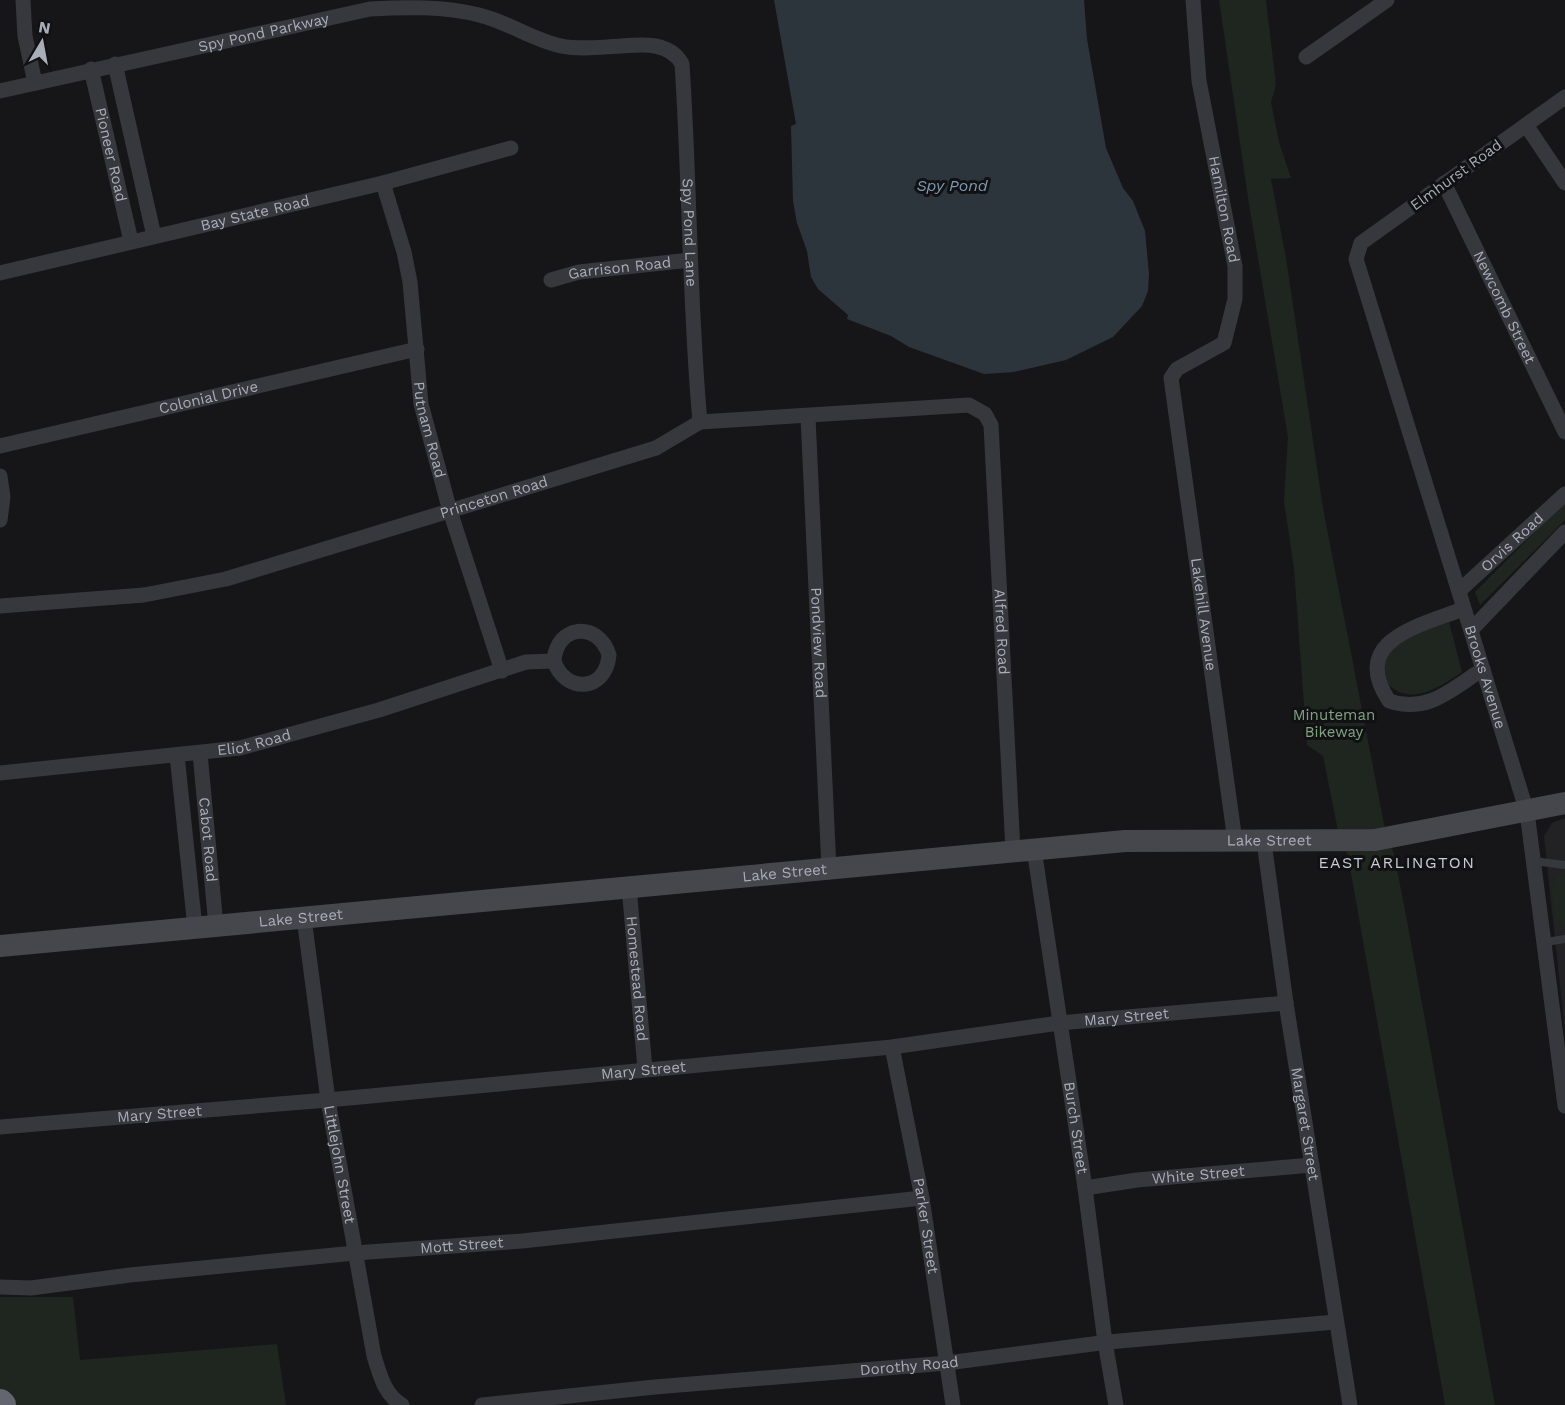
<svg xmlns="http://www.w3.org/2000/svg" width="1565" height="1405" viewBox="0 0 1565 1405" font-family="'Work Sans',sans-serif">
<rect width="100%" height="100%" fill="#161618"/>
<polygon fill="#222225" points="1565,818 1565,1032 1544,836 1552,823"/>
<g fill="#1e261f">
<polygon points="1219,0 1266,0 1276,85 1271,102 1279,142 1291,178 1271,179 1286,258 1323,508 1385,829 1394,854 1407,921 1495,1405 1445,1405 1348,856 1338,831 1323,756 1307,745 1294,569 1284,501 1288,437 1249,204"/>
<polygon points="1565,502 1565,520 1480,605 1475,592"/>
<path d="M1448 618 1462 672C1447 682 1426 697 1407 694 1380 690 1377 661 1393 645 1403 635 1434 625 1448 618Z"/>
<polygon points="1558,873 1565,875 1565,928 1555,917 1551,888"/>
<polygon points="0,1297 73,1297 80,1360 277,1344 286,1405 15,1405 0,1389"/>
</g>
<polygon fill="#2c353c" points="774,0 1084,0 1087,39 1106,148 1123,188 1133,201 1145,231 1149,274 1148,291 1142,306 1113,337 1066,360 1014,372 984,374 909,347 891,336 847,319 848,315 818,289 811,277 807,251 797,223 793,201 791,126 796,124"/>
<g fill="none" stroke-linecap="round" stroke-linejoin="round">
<g stroke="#37383d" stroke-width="8">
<polyline points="1533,861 1565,865"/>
<polyline points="1546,942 1565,939"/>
</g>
<g stroke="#37383d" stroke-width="15">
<polyline points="23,0 25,36 35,83"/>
<path id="s1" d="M1193 0 1199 81 1235 266V299L1224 343 1177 369 1171 378 1235 841"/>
<polyline points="1306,57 1387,0"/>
<polyline points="115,64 154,236"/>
<path id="s2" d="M91 69 131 241"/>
<path id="s3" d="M0 91 370 9C406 7 443 6 479 15 508 22 533 40 561 46 581 50 601 47 621 46 643 44 670 42 682 64 690 183 689 303 700 422"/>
<path id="s4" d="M1565 97 1361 243 1356 259 1527 812 1565 1106"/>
<polyline points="1526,125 1565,183"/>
<path id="s5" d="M383 183 404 252 410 282 421 404 450 511 502 671"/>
<path id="s6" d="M1444 183 1565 432"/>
<path id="s7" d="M0 273 383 183 511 148"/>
<path id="s8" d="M551 280 579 272 690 260"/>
<path id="s9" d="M808 417 829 869"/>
<path id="s10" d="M0 446 417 349"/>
<polyline points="0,476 3,497 0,520"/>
<path id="s11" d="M1459 591 1565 494"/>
<path id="s12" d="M0 606 144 595 226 579 656 448 700 422 969 405 985 414 991 425 1013 851"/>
<path d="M1463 609C1419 626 1349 640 1389 701 1428 714 1452 689 1483 669"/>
<polyline points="1472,629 1565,532"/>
<path id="s13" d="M200 753 216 926"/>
<polyline points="177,755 195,928"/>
<path id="s14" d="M0 773 240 748 379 710 526 662 554 661C556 625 598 620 609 655 606 692 565 694 554 661"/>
<path id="s15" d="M1264 842 1286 1003 1350 1405"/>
<path id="s16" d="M1034 849 1085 1188 1105 1342 1116 1405"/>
<path id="s17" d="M629 887 645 1069"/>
<path id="s18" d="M304 918 328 1100 374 1356C380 1375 384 1394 402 1405"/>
<path id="s19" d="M892 1047 922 1198 953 1405"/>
<path id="s20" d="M0 1127 328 1100 892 1047 1059 1023 1286 1003"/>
<path id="s21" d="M1085 1188 1137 1180 1312 1165"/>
<path id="s22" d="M0 1287 31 1288 130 1275 355 1253 522 1241 922 1198"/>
<path id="s23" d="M482 1405 655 1387 947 1363 1108 1342 1335 1322"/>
</g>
<path stroke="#45474d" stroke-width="22" id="s24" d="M0 946 1125 841 1375 840 1565 803"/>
<polyline stroke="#63666e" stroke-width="28" points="0,1403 2,1405"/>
</g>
<g text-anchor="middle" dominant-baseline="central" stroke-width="6" stroke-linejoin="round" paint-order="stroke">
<g font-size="15" fill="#a8adb8" stroke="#111113">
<text stroke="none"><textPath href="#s3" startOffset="270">Spy Pond Parkway</textPath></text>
<text stroke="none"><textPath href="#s2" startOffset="88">Pioneer Road</textPath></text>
<text transform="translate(1456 175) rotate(-36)">Elmhurst Road</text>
<text stroke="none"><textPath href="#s1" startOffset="212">Hamilton Road</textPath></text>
<text stroke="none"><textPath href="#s7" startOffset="262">Bay State Road</textPath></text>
<text stroke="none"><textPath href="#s3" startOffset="873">Spy Pond Lane</textPath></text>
<text stroke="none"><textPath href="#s8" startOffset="70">Garrison Road</textPath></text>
<text stroke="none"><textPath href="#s6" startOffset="138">Newcomb Street</textPath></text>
<text stroke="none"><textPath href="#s10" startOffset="214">Colonial Drive</textPath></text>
<text stroke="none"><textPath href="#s5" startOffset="252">Putnam Road</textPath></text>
<text stroke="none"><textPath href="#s12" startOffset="508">Princeton Road</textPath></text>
<text stroke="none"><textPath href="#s11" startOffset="72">Orvis Road</textPath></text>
<text stroke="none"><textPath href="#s1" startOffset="651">Lakehill Avenue</textPath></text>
<text stroke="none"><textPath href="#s12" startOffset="1236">Alfred Road</textPath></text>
<text stroke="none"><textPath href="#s9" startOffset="226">Pondview Road</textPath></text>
<text stroke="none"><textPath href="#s4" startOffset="705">Brooks Avenue</textPath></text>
<text stroke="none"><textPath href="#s14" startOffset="256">Eliot Road</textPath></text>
<text stroke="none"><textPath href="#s13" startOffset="87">Cabot Road</textPath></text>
<text stroke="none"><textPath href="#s24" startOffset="1274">Lake Street</textPath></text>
<text stroke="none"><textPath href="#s24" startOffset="788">Lake Street</textPath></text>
<text stroke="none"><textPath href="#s24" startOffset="302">Lake Street</textPath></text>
<text stroke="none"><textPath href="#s17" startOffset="92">Homestead Road</textPath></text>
<text stroke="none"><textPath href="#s20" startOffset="1132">Mary Street</textPath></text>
<text stroke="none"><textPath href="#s20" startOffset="646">Mary Street</textPath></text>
<text stroke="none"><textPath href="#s20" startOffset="160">Mary Street</textPath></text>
<text stroke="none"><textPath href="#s15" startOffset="285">Margaret Street</textPath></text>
<text stroke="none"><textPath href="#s16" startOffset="282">Burch Street</textPath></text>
<text stroke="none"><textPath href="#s18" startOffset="249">Littlejohn Street</textPath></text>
<text stroke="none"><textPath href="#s21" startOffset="114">White Street</textPath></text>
<text stroke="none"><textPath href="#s19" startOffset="182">Parker Street</textPath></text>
<text stroke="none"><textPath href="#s22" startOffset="464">Mott Street</textPath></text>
<text stroke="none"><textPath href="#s23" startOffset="429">Dorothy Road</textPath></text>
</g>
<g font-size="15" fill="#7fa381" stroke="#111113">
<text x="1334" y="715">Minuteman<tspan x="1334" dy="17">Bikeway</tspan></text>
</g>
<g font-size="16" font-style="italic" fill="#7f9bb3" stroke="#111113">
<text x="952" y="185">Spy Pond</text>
</g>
<g font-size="16" letter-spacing="1.5" fill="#c9ccd4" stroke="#111113">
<text x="1397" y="862">EAST ARLINGTON</text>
</g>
</g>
<g transform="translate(42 42) rotate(10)" stroke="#111113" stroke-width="4.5" paint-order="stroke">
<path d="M0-4.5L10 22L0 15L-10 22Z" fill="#a8adb8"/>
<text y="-9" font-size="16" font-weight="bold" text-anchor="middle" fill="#a8adb8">N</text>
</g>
</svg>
